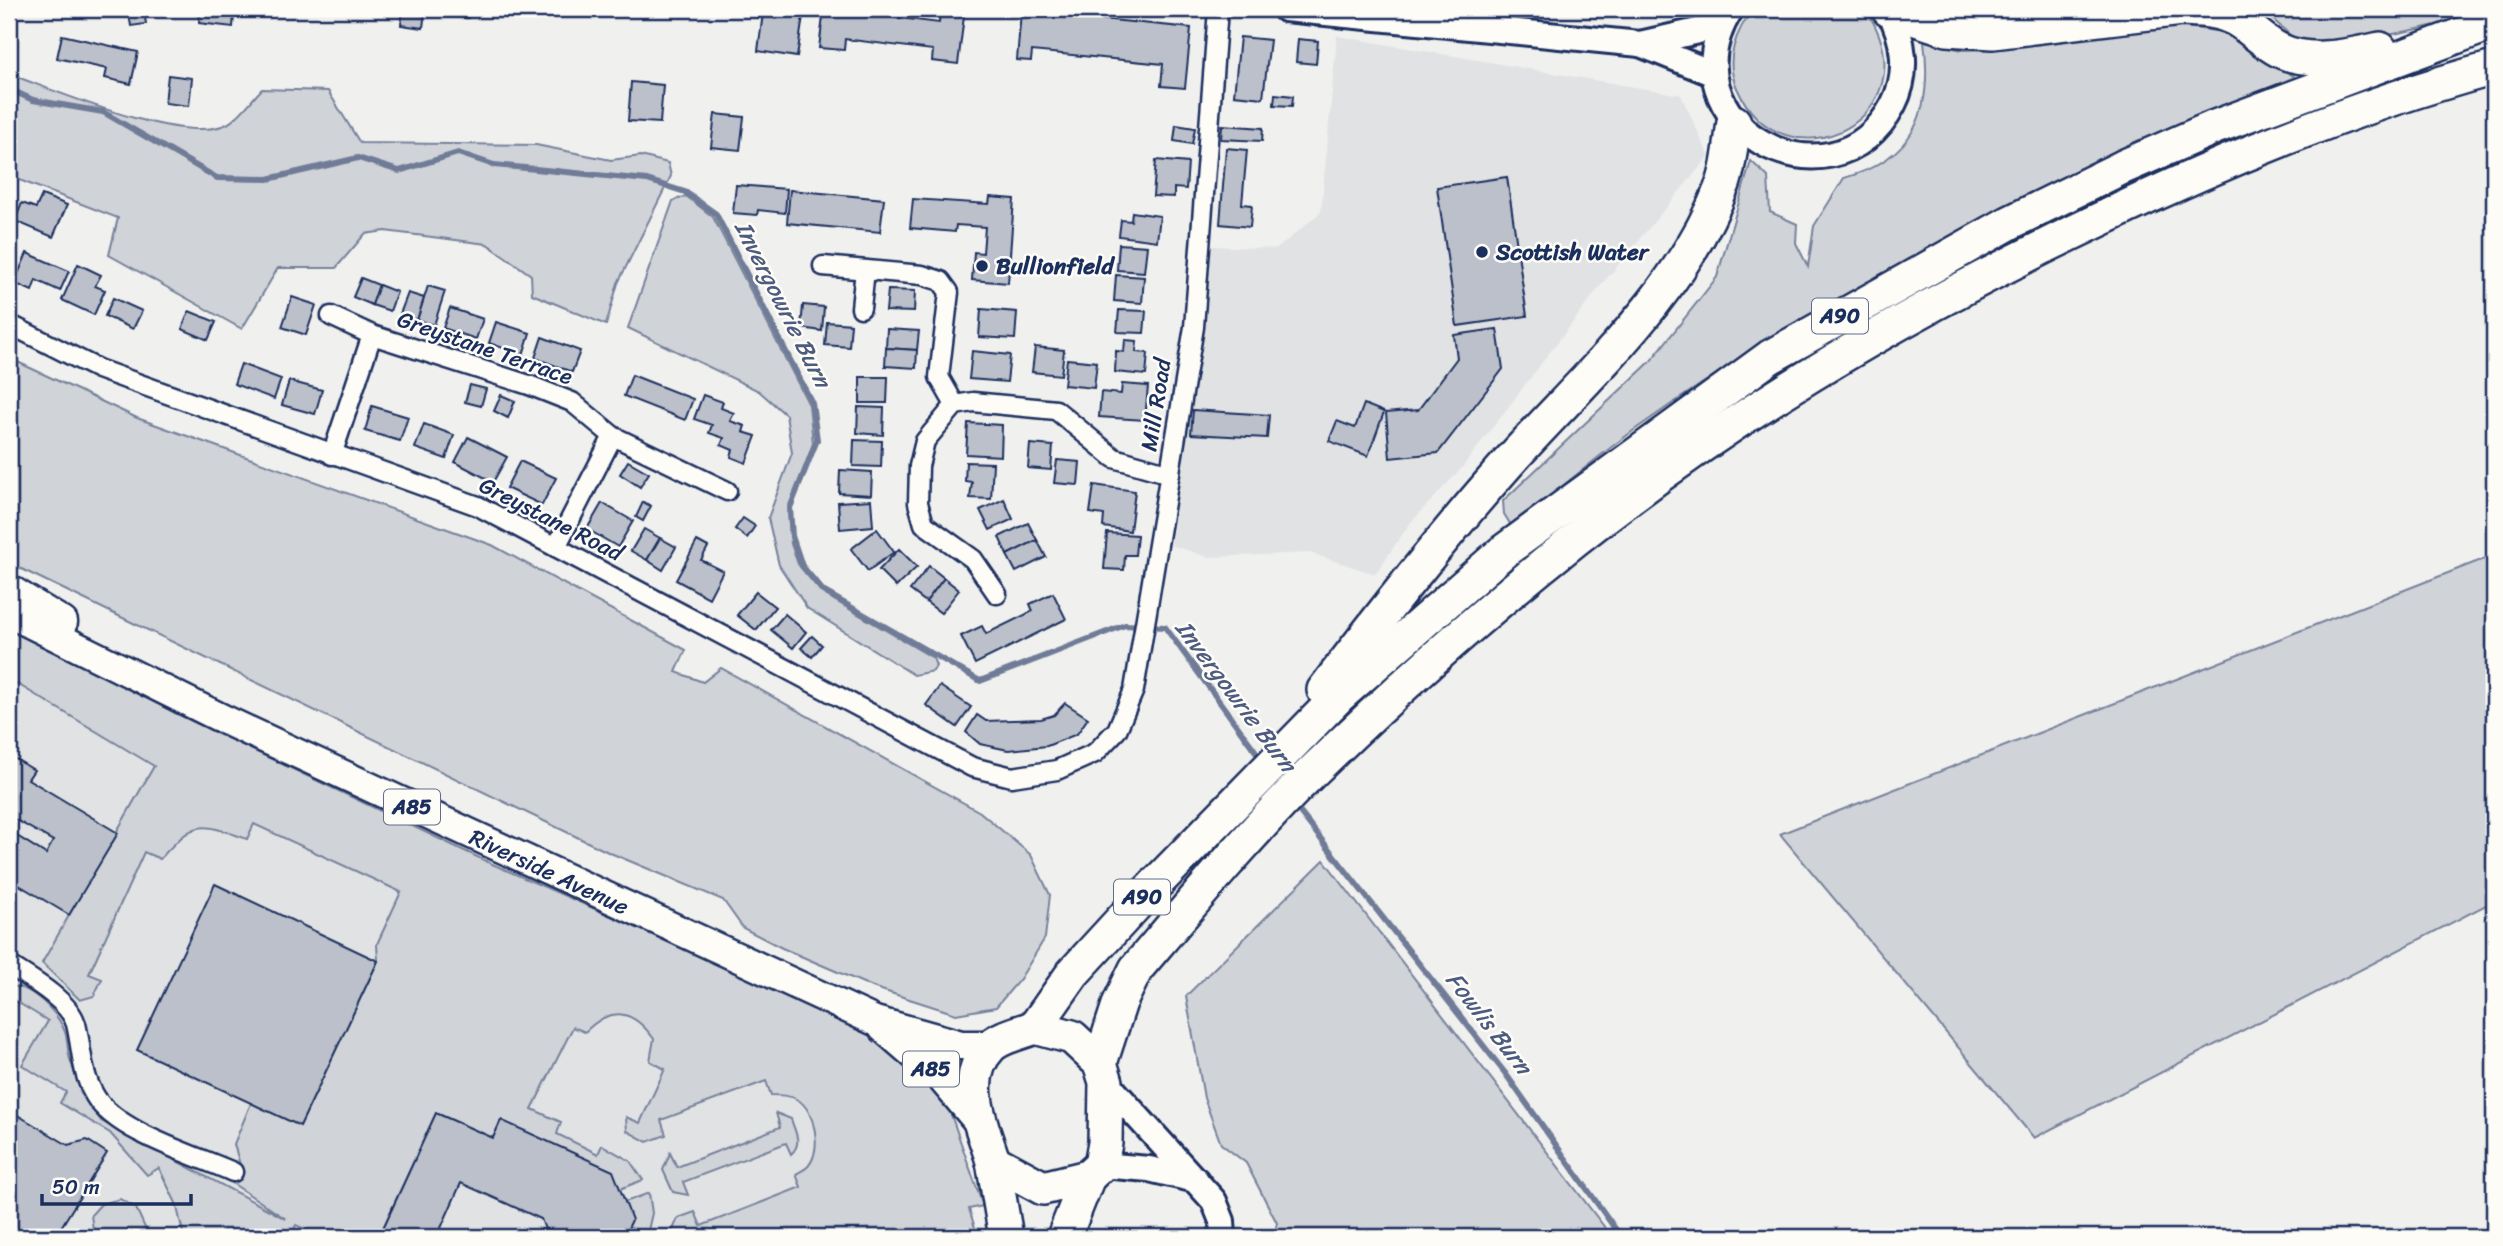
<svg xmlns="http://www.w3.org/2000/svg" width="2503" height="1246" viewBox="0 0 2503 1246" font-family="Sriracha,sans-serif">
<rect width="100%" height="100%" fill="#f0f0ee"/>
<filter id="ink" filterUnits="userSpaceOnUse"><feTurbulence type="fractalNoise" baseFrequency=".0143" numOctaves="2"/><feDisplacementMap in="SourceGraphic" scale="14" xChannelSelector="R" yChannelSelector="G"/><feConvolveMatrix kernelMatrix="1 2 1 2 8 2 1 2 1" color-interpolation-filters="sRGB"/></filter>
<g filter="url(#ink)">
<g fill="#e0e2e3">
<polygon points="1337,36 1681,95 1709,156 1598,289 1461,469 1411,522 1375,574 1310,553 1208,557 1171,545 1211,246 1277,249 1321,212"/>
<polygon points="9,679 155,766 401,892 573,1027 585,1032 600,1017 623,1013 642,1022 654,1039 665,1069 640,1123 661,1120 766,1080 831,1090 824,1176 711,1237 9,1237"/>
</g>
<g fill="#d0d3d8" stroke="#76819b" stroke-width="2">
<path d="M1753 9 1866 10C1937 118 1783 193 1737 88 1724 60 1736 31 1753 9Z"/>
<path d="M2266 9H2494C2432 28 2366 42 2301 45L2267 14Z"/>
<path d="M2178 26 2223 32 2295 77C2066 176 1841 283 1637 428 1594 459 1553 494 1512 527L1504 514 1503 501 1650 362 1717 277 1751 161 1768 177 1770 212 1797 224 1796 243 1808 267 1814 226 1844 178C1916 158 1933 110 1924 41L1962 50 1996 49Z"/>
<path d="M9 74C57 91 183 146 227 124 240 117 252 99 262 89L328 91 360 143 536 145 611 160 641 156 668 163 671 176 618 283 606 325 532 294 531 275 487 244 385 231 365 234 336 268H278L242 329 109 255 118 218 9 176Z"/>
<polygon points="686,196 713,217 809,405 813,443 788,514 791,544 798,564 822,593 933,658 936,666 933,671 914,675 807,608 779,565 768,518 792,453 786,415 759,391 628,328 673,201"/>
<polygon points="9,358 137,418 492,545 686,650 676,672 703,682 721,668 980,812 1031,855 1050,895 1045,938 1020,979 996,1007 956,1014 875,988 782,948 743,928 723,900 608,852 9,563"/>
<polygon points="2494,555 2494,901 2034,1138 1780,834"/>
<path d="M9 626 177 714 490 863 861 1026 920 1070 949 1109 983 1206 969 1209 978 1237H670L678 1218 695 1212 701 1226 801 1187 796 1174C800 1171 807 1169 809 1165 822 1149 815 1110 798 1100 790 1095 780 1095 771 1095L766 1081 661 1120 666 1135 647 1142 627 1131 626 1117 640 1123 665 1069 650 1061 654 1039C633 1010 612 1005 585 1032L573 1027 532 1109 561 1122 557 1134 598 1154 602 1145 630 1161 643 1180 620 1189 501 1121 493 1138 436 1113 379 1237H322L296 1225 290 1237H184L176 1203 159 1168 147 1175 110 1133 60 1103 66 1092 22 1065 48 1021 9 997V987C30 983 58 1013 65 1032 68 1040 67 1050 70 1059 76 1081 87 1103 101 1121L286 1219 232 1183 240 1165 234 1144 251 1103 300 1126 378 961 377 944 401 892 254 824 247 839C198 821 195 821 160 859L144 852 89 974 102 979 94 996 80 1000 42 963 154 766 9 679Z"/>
<polygon points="1324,860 1612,1237 1274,1237 1277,1223 1246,1163 1221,1144 1204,1098 1186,996"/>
<path d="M776 1113 791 1119C795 1132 803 1143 791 1154L786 1143 683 1182 688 1195 673 1192 663 1170 670 1153 677 1167 780 1127Z"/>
<polygon points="649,1193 652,1213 647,1235 628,1227 625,1202"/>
<polygon points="120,1199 136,1208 146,1230 132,1234 131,1237 94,1237 91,1215 101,1204"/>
</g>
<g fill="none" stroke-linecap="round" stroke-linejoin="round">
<g stroke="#6f7b97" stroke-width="6">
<polyline points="9,89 33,100 103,112 217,178 268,179 358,158 399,171 458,153 494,165 647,180 685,192 716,214 812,403 817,440 790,508 792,536 802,566 823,591 980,681 1125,625 1165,627 1262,760"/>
<polyline points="1295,806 1505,1073 1621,1237"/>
</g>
</g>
<g fill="#bbc0ca" stroke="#1b2f5e" stroke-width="2">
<polygon points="119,9 150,9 144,10 146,24 131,26 129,14 119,15"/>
<polygon points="200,9 223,9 223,14 234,15 233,27 199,23"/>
<polygon points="403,9 425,10 423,28 401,25"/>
<polygon points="445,9 469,9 468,18 445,16"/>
<polygon points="737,9 804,9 797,57 758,51 763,13"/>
<polygon points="824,9 852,9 852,12 939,23 940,13 964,16 958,64 932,61 933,50 845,39 844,50 819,48"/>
<polygon points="1021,11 1191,28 1185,88 1161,86 1163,64 1032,51 1031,61 1017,60"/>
<polygon points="62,35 138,52 131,84 105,78 107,69 57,58"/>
<polygon points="1240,37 1270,40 1263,98 1234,95"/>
<polygon points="1298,39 1318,41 1316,64 1296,62"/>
<polygon points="168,75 192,78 189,106 165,103"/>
<polygon points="631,82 663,85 660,123 628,121"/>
<polygon points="1275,94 1293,96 1292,106 1274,105"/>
<polygon points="715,114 744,117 740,150 711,147"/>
<polygon points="1176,125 1195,128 1192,144 1174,141"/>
<polygon points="1222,125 1263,128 1262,141 1221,139"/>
<polygon points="1226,148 1247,150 1242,204 1252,205 1250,227 1220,224"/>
<polygon points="1156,160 1188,163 1186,189 1174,188 1174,197 1153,196"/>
<polygon points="1507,177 1527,316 1457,326 1437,187"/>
<polygon points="736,185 787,189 785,213 758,210 757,215 733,213"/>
<polygon points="790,190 884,199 880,232 787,223"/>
<polygon points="42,195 67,205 53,237 15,221 22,203 36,208"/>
<polygon points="990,197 1014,199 1008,283 972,280 974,252 983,253 985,227 956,225 955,232 910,228 913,199 989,204"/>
<polygon points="1132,212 1160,216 1157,241 1119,236 1121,220 1131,221"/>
<polygon points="1119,244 1147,246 1144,272 1117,270"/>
<polygon points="27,253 69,271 60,291 36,280 32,291 14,283"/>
<polygon points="78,264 101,275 95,286 105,290 94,315 62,300"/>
<polygon points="1116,275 1144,277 1142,303 1114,301"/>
<polygon points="361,278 379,285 372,305 353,297"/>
<polygon points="379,285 397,292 390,311 372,305"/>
<polygon points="428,286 445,291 434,325 417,320"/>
<polygon points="888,290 915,291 914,312 886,311"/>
<polygon points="408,293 424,298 417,320 400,314"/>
<polygon points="292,297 316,305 306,335 282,327"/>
<polygon points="113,298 142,311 133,329 105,316"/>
<polygon points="803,305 824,307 822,331 801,328"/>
<polygon points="450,308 483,319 476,339 443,328"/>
<polygon points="981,309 1017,312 1015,339 979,337"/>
<polygon points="1119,310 1146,311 1144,333 1117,332"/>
<polygon points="189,311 216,322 208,340 182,329"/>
<polygon points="496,322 530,333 523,355 489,343"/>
<polygon points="827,322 851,324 849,347 825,345"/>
<polygon points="887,329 919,331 917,350 886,348"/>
<polygon points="1497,329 1503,369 1438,453 1390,458 1386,413 1418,410 1457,358 1454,335"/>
<polygon points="542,337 580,351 572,372 535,358"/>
<polygon points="1125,340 1137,341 1136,352 1148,353 1146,375 1115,372 1116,351 1124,352"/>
<polygon points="1035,347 1064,350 1061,375 1032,372"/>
<polygon points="886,348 917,350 916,368 885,366"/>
<polygon points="972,351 1010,355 1007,382 969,379"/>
<polygon points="1067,359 1097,362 1094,388 1064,385"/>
<polygon points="241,364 281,379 274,399 234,384"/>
<polygon points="632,375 693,399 685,420 624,396"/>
<polygon points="860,377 888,377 887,403 860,403"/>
<polygon points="289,381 322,390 315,414 282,405"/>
<polygon points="1122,384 1148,386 1145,420 1099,417 1101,392 1121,394"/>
<polygon points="470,385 486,389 481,406 465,402"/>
<polygon points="501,395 515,401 508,418 494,411"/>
<polygon points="703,395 723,402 721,408 734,413 730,421 745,426 743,432 756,436 746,463 731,457 733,450 721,445 724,438 709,433 712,425 694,419"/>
<polygon points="1364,404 1384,412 1368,456 1329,441 1337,421 1355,428"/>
<polygon points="372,406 408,417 400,441 365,431"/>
<polygon points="858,407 884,408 883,435 857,433"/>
<polygon points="1193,410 1269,415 1267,438 1191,434"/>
<polygon points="968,423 1002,425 1001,456 966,454"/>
<polygon points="424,424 454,435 446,459 415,448"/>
<polygon points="468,437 507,457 493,482 455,462"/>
<polygon points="854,440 882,441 881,467 853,466"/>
<polygon points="1030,444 1053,446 1051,470 1028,468"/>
<polygon points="1057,460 1080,462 1078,485 1054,483"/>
<polygon points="520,461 556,478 542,505 506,488"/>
<polygon points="628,461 649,473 640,487 620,474"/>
<polygon points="966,462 993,463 991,499 970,498 972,482 965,481"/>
<polygon points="840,470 872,472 871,495 839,493"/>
<polygon points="1094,485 1135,491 1130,531 1103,527 1104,515 1090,513"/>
<polygon points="1004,499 1013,519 990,530 980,510"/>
<polygon points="871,500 873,526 840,529 838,502"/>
<polygon points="643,502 651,506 643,521 636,517"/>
<polygon points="602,503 633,521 618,547 587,529"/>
<polygon points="743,518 755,526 747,538 735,529"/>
<polygon points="1028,523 1037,540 1007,555 999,537"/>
<polygon points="644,529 660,538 647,560 631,551"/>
<polygon points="877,529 894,552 868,571 851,549"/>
<polygon points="1107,533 1137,535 1135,555 1125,555 1124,570 1104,569"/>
<polygon points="660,538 676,547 663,570 647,560"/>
<polygon points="1037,540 1046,557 1016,572 1007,555"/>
<polygon points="697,541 708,547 701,560 723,571 709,598 676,580"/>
<polygon points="899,549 917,567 896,587 879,570"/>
<polygon points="929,566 944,578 926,602 910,590"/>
<polygon points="944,578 959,590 941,613 926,602"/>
<polygon points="756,592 775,607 756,630 737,615"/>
<polygon points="1053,593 1066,619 975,664 961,636 982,626 986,634 1033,611 1030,604"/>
<polygon points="785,614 806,632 793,648 771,630"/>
<polygon points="812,636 822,645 812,657 801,648"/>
<polygon points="940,686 971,707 957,727 926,705"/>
<polygon points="1065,703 1088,718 1077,734 1047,746 1008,750 980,744 966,732 977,715 986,721 1041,719 1054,715"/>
<polygon points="9,755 34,770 28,779 118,833 69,915 9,879 9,831 46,854 53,841 9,816"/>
<polygon points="215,884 378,961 300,1126 137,1050"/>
<polygon points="9,1110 68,1145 87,1140 107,1153 55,1237 9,1237"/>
<polygon points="436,1113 493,1138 501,1120 613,1171 632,1220 624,1237 544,1237 546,1232 541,1219 461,1183 437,1237 379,1237"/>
</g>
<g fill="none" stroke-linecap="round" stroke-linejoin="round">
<g stroke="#1b2f5e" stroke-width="23">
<g id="street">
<polyline points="823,266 922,275 941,281 949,292 939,377 955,405"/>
<polyline points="861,308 865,270"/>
<polyline points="331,316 372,335 529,385 572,402 613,436 727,491"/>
<polyline points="9,324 98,369 478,506 972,767 1012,777 1057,770 1095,753 1117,730 1134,690 1194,327 1218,9"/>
<polyline points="332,455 372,335"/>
<polyline points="556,547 613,436"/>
<polyline points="997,594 973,559 924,524 918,503 919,466 925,441 955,405 973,402 1056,410 1114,458 1170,474"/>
<path d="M9 965C29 978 69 1000 76 1024 82 1048 81 1073 95 1096 116 1132 195 1155 233 1172"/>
</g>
</g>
<g stroke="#1b2f5e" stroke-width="30">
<g id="secondary">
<polyline points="1285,9 1640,44 1714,74"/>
<path d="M1731 9C1659 122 1831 220 1893 105 1909 74 1905 39 1888 9"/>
<polyline points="1640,44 1720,26"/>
<polyline points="1106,1082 1214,1201 1222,1221 1223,1237"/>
<polyline points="1101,1165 1149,1169 1196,1180"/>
</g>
</g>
<g stroke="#1b2f5e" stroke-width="33">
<g id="primary">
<polyline points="9,589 63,622"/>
<polyline points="9,613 225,720 875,1021 961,1045 991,1045"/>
<polyline points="883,1028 942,1079 980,1124"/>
</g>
</g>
<g stroke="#1b2f5e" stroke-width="38">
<g id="highway">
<path d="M1889 10 1947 29 1993 32 2182 9C2200 10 2218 10 2235 19 2250 27 2263 42 2279 50 2309 65 2348 56 2380 49"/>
<path d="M1324 690C1383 613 1443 536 1508 463 1585 377 1681 295 1723 184 1730 165 1731 142 1734 122"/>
<polyline points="1035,1027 1073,973 1140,900 1340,695 1504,551 1770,357 2009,223 2123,167 2215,127 2482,27"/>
<path d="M1035 1027 1072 1037 1100 1063 1106 1082 1105 1143 1101 1165 1088 1177 1043 1188 993 1161C982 1125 959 1079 990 1047 999 1037 1023 1032 1035 1027Z"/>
<path d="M1100 1063 1120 1002 1136 969C1193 902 1250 833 1313 771 1456 632 1615 497 1785 391 1886 327 1992 271 2099 220 2226 159 2358 105 2494 68"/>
<polyline points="993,1161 1006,1237"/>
<polyline points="1064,1237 1088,1177"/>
</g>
</g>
<use href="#street" stroke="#fdfcf7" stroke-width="18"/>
<use href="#secondary" stroke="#fdfcf7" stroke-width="24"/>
<use href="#primary" stroke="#fdfcf7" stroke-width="28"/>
<use href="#highway" stroke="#fdfcf7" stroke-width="33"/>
</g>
</g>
<g fill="#1b2f5e" stroke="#fdfcf7" stroke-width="2.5">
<circle cx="1482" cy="252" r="7"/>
<circle cx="982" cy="266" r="7"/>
</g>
<g text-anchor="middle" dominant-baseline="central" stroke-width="5" stroke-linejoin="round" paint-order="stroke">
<g fill="#fdfcf7" stroke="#5f6c8c" stroke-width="2">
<rect x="1812" y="298.5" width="56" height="35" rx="5"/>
<rect x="384" y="789.5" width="56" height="35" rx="5"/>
<rect x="1114" y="879.5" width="56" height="35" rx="5"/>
<rect x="903" y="1051.5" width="56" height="35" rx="5"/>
</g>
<g font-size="21" font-weight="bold" fill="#1b2f5e">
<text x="1840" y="316">A90</text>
<text x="412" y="807">A85</text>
<text x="1142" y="897">A90</text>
<text x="931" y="1069">A85</text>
</g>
<g font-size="23" font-weight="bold" fill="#1b2f5e" stroke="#fdfcf7" text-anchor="start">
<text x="1496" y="252">Scottish Water</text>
<text x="996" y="266">Bullionfield</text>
</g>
<g font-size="23" fill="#1b2f5e" stroke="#fdfcf7">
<text transform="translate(485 348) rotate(19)">Greystane Terrace</text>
<text transform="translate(1156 405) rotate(-81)">Mill Road</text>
<text transform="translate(551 519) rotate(27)">Greystane Road</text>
<text transform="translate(549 872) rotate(25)">Riverside Avenue</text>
</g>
<g font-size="24" font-style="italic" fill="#4c5b7f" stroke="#fdfcf7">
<text transform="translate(783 304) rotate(63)">Invergowrie Burn</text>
<text transform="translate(1236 696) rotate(53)">Invergowrie Burn</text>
<text transform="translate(1489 1023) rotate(52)">Fowlis Burn</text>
</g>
</g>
<rect width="2503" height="1246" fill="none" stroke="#fdfcf7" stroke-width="35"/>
<rect x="18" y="18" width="2468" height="1211" fill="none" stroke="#1b2f5e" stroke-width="2.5" filter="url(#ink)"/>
<path d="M42 1194v10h149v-10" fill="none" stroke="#1b2f5e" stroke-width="3.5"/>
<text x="52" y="1194" font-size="21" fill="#1b2f5e" stroke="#fdfcf7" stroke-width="5" paint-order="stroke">50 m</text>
</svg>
